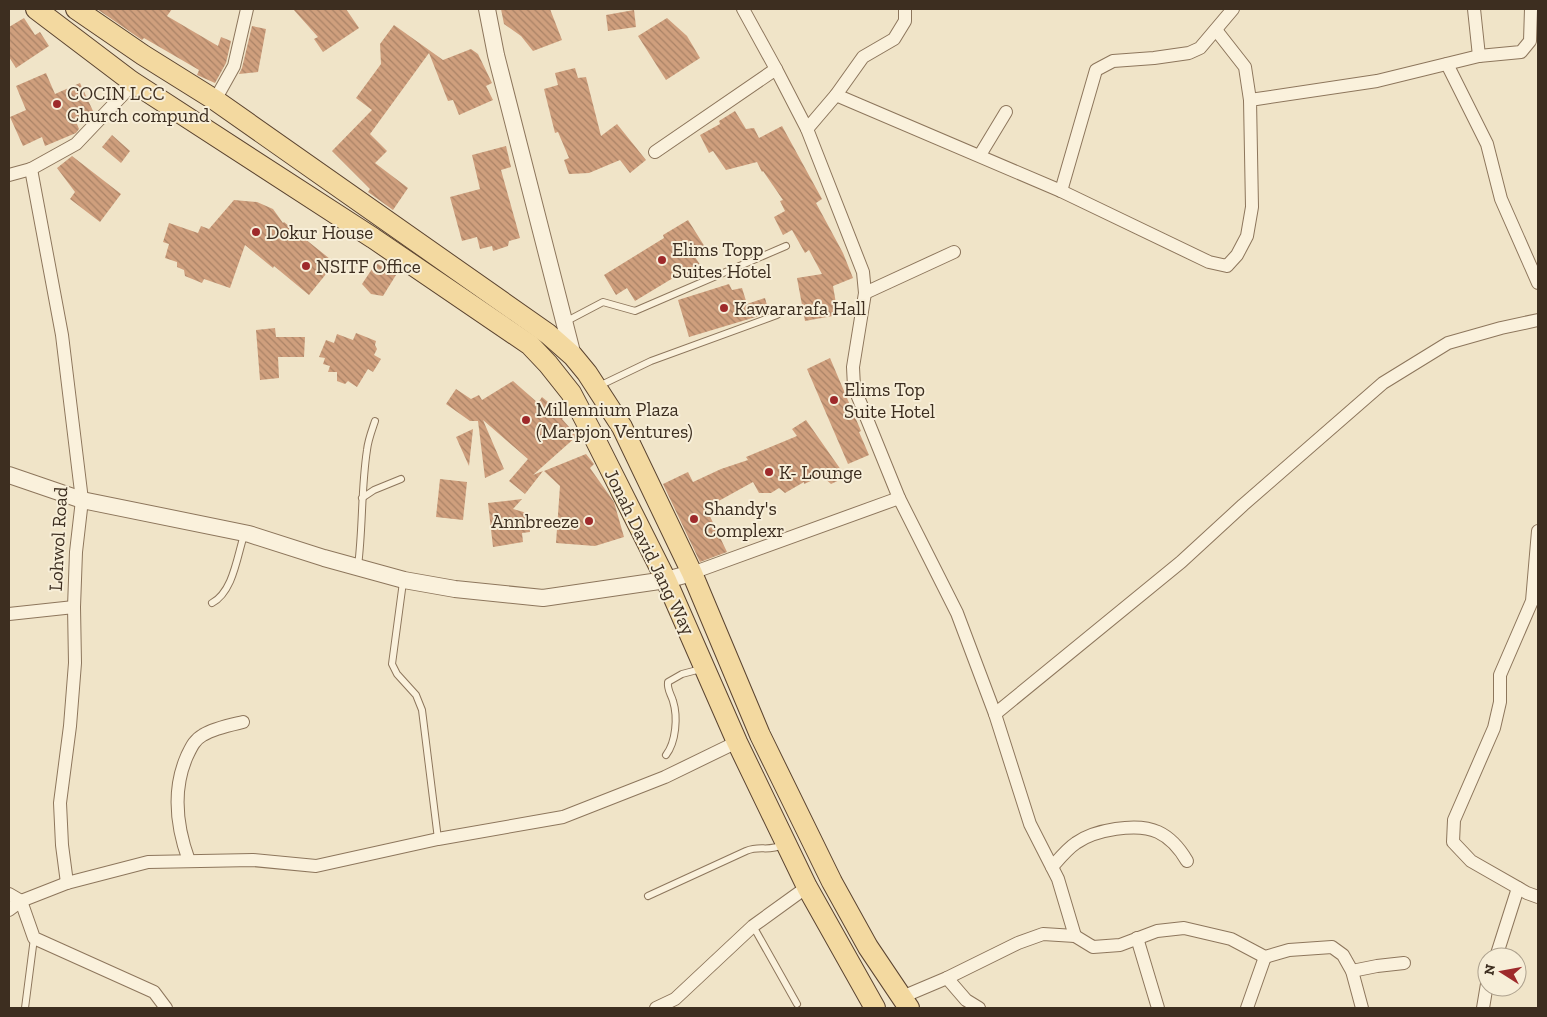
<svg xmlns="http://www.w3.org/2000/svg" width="1547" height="1017" viewBox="0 0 1547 1017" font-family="'Zilla Slab',serif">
<defs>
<pattern id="building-back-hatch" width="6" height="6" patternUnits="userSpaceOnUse" patternTransform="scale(1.25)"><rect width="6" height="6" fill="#cf9f7d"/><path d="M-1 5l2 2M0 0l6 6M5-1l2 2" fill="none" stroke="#a98266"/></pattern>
</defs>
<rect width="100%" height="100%" fill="#f0e4c8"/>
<g fill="url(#building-back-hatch)">
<polygon points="97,9 172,9 167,16 218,46 221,37 231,41 226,63 215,83 197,75 199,70 144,38 142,40"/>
<polygon points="293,9 346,9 359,28 323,52 314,39 318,37"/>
<polygon points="501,9 550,9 562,40 533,51 521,36 504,24"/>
<polygon points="634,10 636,27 608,31 606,15"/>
<polygon points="24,18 35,35 40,32 49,46 16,68 9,57 9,27"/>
<polygon points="667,18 687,36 700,58 666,80 638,36"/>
<polygon points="394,25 443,60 471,49 478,54 492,83 486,86 493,100 459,115 453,100 448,101 429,53 370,134 387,151 375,163 408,188 393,210 368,192 370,189 332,151 372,110 356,98 381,64 380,44"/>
<polygon points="252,26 266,29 258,72 239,74 242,68"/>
<polygon points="575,68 578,78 586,77 601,136 617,124 646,160 630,173 620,160 589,173 569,174 564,160 569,158 558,132 555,133 544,89 558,85 555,73"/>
<polygon points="46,73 55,94 80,83 93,111 75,119 79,129 76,133 45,146 42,137 23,146 10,117 26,110 16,86"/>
<polygon points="735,111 746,129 754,128 759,138 782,126 822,199 816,203 843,253 853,278 833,286 838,315 805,321 797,278 822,274 809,250 805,253 792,230 783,235 774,217 785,211 780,201 783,200 763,171 762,172 757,162 726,170 713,151 709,153 700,135 720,124 719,121"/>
<polygon points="112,135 130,151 121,163 102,147"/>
<polygon points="506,146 511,167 501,170 520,238 509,241 508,246 493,251 492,246 480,249 477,237 462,241 450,197 480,189 472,155"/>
<polygon points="72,156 121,194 100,222 70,199 75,192 57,168"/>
<polygon points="234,200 257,202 273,209 283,223 284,222 335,263 309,295 274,266 273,268 245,245 230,288 204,279 202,283 185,276 184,270 177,267 177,262 165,258 169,244 163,242 169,223 198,233 201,226 209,229"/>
<polygon points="688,220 705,247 693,254 701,266 685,276 683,272 635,301 627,288 616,295 604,275 664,238 663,235"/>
<polygon points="376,263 396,275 383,296 371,294 362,284"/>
<polygon points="729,284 732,290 742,288 747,304 765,298 769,313 689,337 678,300"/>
<polygon points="275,328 276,337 305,337 304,357 278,357 279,378 260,380 256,330"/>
<polygon points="356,333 376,341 375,345 377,349 374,355 381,359 373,372 368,369 357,387 348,381 345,384 337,381 337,372 328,372 330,366 323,364 325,358 319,357 326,340 334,343 337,334 353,340"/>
<polygon points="830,358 861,431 859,432 869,455 848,464 807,369"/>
<polygon points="513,381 538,403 542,397 565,416 562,419 577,436 533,475 543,471 525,494 509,481 528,459 483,420 504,469 485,478 478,421 470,421 446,404 456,389 471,399 479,395 482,400"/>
<polygon points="806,420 846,477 831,484 822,476 804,484 804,482 785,493 779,488 771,493 759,493 753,482 706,508 727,552 700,562 663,484 688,472 693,482 721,469 748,460 746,457 797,436 792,429"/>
<polygon points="473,429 469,466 456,437"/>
<polygon points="586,454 594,464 590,468 614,502 624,537 595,546 556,543 560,486 544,471"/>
<polygon points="440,479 467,482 463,520 436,517"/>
<polygon points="522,499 513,509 527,513 530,532 522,533 523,542 493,547 488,503"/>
</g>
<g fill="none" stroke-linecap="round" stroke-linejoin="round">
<g stroke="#8d765c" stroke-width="8">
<g id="service">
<polyline points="565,322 603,302 635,311 786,246"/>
<polyline points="599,386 651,361 777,315"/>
<polyline points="362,498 374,490 401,479"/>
<path d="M358 566C363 527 361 489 367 450 368 440 372 430 375 421"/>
<polyline points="403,582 392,664 397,674 416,695 422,710 438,839"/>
<path d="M212 603C233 592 237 557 244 535"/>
<path d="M666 755C676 742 678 717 673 701 671 694 667 690 668 682L682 674 701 669"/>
<path d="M648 896 746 851C761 845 767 852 783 845"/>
<polyline points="753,926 797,1004"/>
<polyline points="25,1008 34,938"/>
</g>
</g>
<g stroke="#8d765c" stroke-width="14">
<g id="minor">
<polyline points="743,9 776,69"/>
<polyline points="1474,9 1479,56"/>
<polyline points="1216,30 1245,67 1250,100"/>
<polyline points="1447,64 1487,144 1501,199 1538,283"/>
<polyline points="836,95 1061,191 1209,262 1227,266 1237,255 1247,236 1252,207 1250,100 1377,81 1479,56 1521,52 1530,41 1531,9"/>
<polyline points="215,100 234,66 247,9"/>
<polyline points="807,129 836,95 863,57 894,39 905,21 905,9"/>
<polyline points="655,152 776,69 807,129 863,272 865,293 853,367 854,387 899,498 957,613 995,714 1030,824 1058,879 1075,936"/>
<polyline points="980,155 1006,112"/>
<polyline points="31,169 62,335 82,500 76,552 74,607 75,663 70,726 60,803 62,845 67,883"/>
<polyline points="9,175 31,169 76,144 134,83"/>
<polyline points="1061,191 1096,70 1113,61 1154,58 1189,53 1200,48 1233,9"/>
<polyline points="865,293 954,252"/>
<polyline points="1538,531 1532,601 1500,675 1500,702 1494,728 1454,820 1453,842 1471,861 1527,893 1538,897"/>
<polyline points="692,573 899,498"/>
<polyline points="9,614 74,607"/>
<polyline points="995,714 1181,562 1243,505 1383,383 1448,343 1501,328 1538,320"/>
<path d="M189 861C177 828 172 790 187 756 191 748 194 740 203 735 214 728 230 725 243 722"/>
<path d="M1052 867C1059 859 1067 849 1076 843 1094 830 1137 822 1158 832 1171 838 1180 849 1187 861"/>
<polyline points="9,894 21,901 34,938 154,992 166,1008"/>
<polyline points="9,910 21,901 67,883 148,862 253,860 316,866 438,839 563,817 665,777 737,742"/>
<polyline points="1137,938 1158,1008"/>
<polyline points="1496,957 1518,888"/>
<polyline points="1352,971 1377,966 1404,963"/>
<polyline points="947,978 966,1000 979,1008"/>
<polyline points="902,997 947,978 1018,943 1043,934 1075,936 1093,947 1120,945 1157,931 1184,928 1231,939 1265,957 1289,950 1332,947 1343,955 1352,971 1362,1008"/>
<polyline points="656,1008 675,999 753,926 807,887"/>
<polyline points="1247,1008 1265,957"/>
<polyline points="1483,1008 1487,984"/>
</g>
</g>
<g stroke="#8d765c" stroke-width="18">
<g id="tertiary">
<polyline points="487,9 496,55 573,356"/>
<polyline points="9,475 82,500 249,534 324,558 404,580 455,589 543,598 666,580 692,573"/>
</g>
</g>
<g stroke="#5b4430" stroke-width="22">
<g id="primary">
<polyline points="36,9 131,81 373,238 530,345 548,364 571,393 594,437 666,580 737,742 807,887 875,1008"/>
<polyline points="76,9 143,55 215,100 548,334 573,356 587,373 622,427 692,573 760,735 832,882 868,947 909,1008"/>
</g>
</g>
<use href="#service" stroke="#faf1dc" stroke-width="6"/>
<use href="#minor" stroke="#faf1dc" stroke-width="12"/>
<use href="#tertiary" stroke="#faf1dc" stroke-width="16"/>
<use href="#primary" stroke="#f3d9a0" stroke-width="20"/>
</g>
<g fill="#9e2a2b" stroke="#f7eed8" stroke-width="2">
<circle cx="57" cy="104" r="5"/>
<circle cx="256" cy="232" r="5"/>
<circle cx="662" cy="260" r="5"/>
<circle cx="306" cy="266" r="5"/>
<circle cx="724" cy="308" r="5"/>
<circle cx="834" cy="400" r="5"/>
<circle cx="526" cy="420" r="5"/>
<circle cx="769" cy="472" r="5"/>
<circle cx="694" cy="519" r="5"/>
<circle cx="589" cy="521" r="5"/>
</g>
<g text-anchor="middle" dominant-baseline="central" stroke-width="4" stroke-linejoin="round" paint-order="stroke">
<g font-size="19" fill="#3d2e20" stroke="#f7eed8" text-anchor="start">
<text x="67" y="93">COCIN LCC<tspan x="67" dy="22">Church compund</tspan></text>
<text x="266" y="232">Dokur House</text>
<text x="672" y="249">Elims Topp<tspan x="672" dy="22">Suites Hotel</tspan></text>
<text x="316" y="266">NSITF Office</text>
<text x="734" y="308">Kawararafa Hall</text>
<text x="844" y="389">Elims Top<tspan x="844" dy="22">Suite Hotel</tspan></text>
<text x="536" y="409">Millennium Plaza<tspan x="536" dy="22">(Marpjon Ventures)</tspan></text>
<text x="779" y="472">K- Lounge</text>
<text x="704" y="508">Shandy's<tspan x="704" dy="22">Complexr</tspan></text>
<text x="579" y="521" text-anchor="end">Annbreeze</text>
</g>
<g font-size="19" fill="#3d2e20" stroke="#f7eed8">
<text transform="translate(58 539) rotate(-87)">Lohwol Road</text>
<text transform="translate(650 552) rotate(64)">Jonah David Jang Way</text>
</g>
</g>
<rect width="1547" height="1017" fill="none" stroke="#3d2e20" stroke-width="20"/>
<g transform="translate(1502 972) rotate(281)"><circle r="24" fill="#f7eed8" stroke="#ada18e"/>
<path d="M0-4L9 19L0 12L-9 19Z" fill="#9e2a2b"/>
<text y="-8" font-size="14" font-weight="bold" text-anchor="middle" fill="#3d2e20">N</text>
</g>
</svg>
